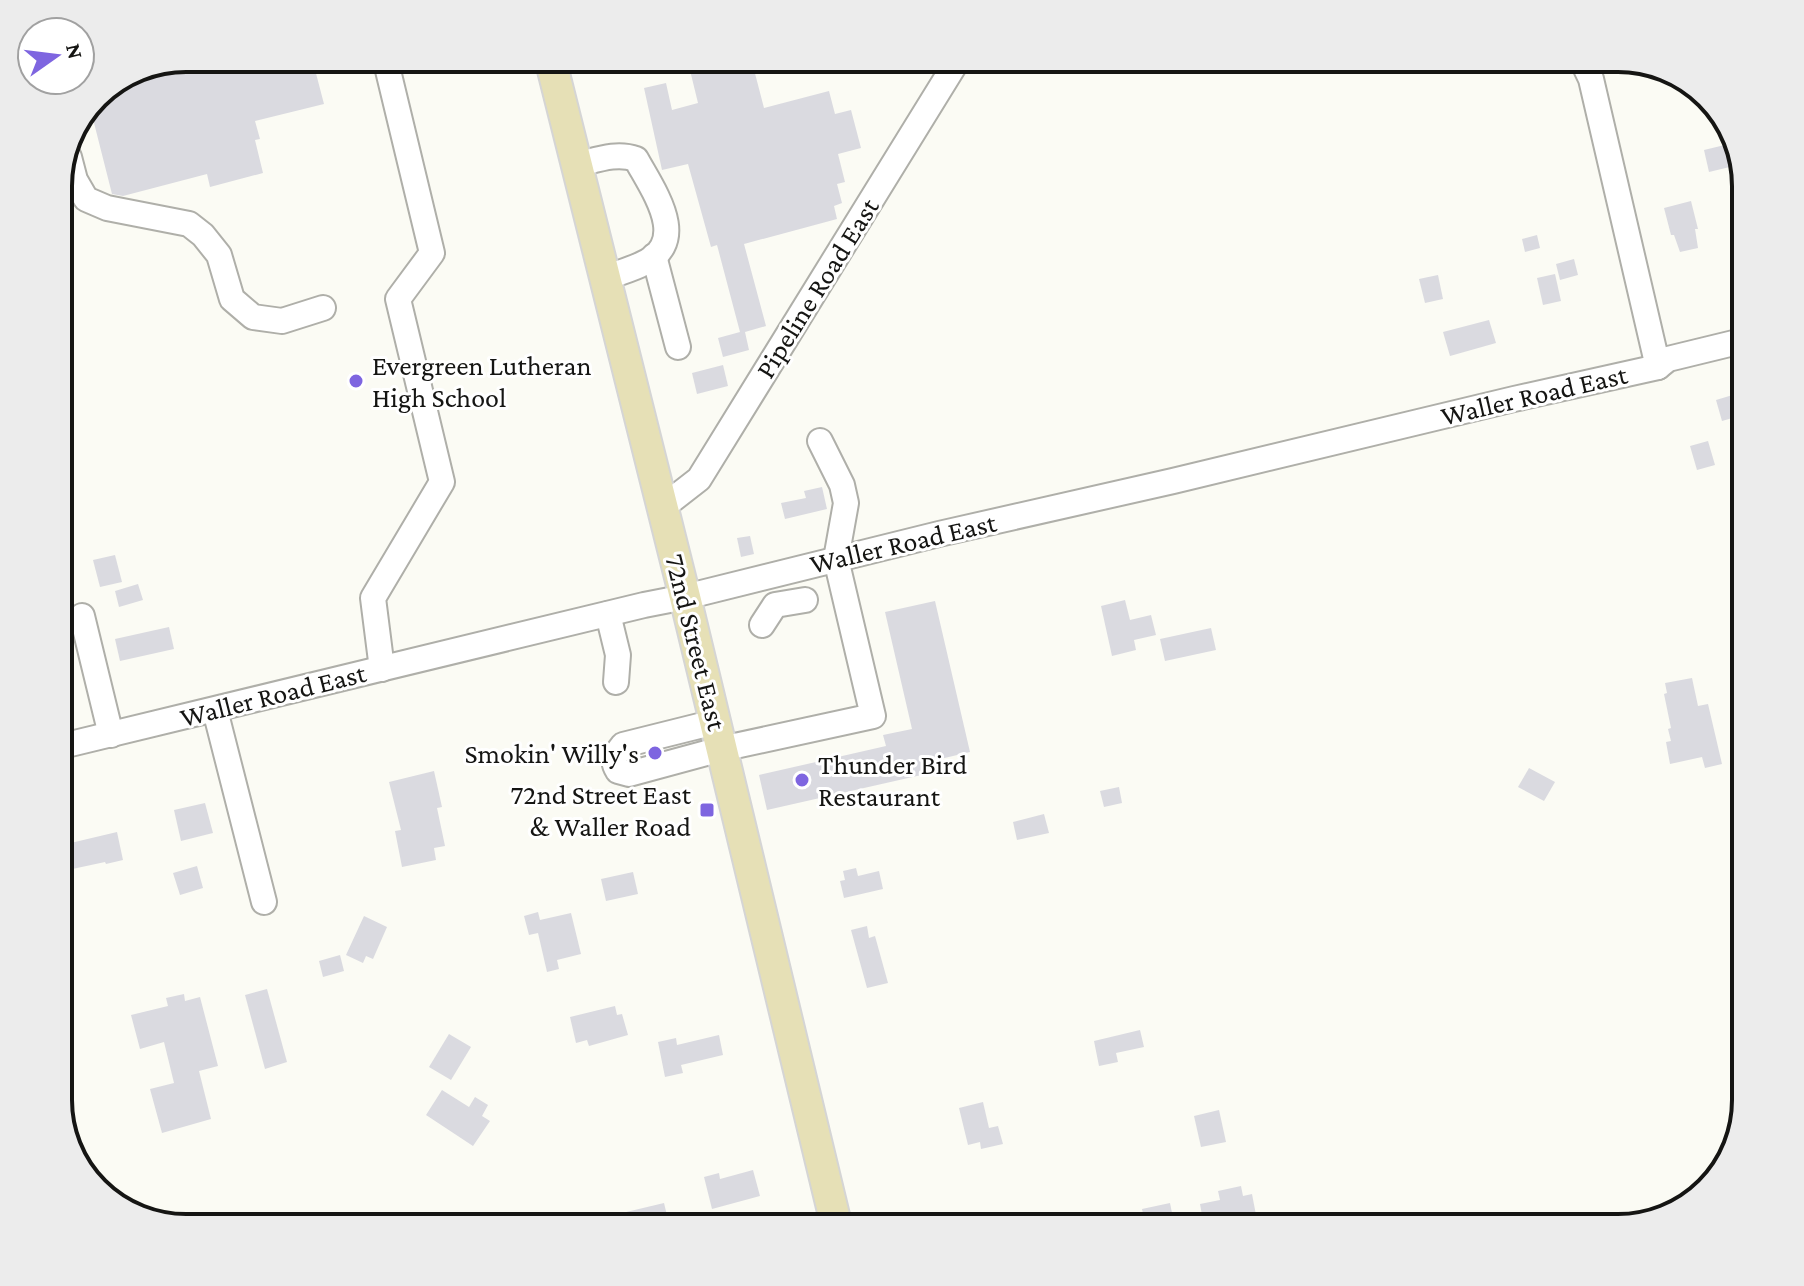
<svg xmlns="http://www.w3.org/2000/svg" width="1804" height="1286" viewBox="0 0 1804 1286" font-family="'Crimson Pro',serif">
<rect width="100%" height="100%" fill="#fbfbf4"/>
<g fill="#dadae0">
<polygon points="186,58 312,58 324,104 255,121 260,139 255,140 263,173 210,187 207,174 123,196 112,194 91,111 101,90"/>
<polygon points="687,58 751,58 764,108 829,91 835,114 851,110 861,148 838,154 845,182 837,184 842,203 834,206 837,219 744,244 766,326 745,332 749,350 723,357 718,338 740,332 717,245 711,247 688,164 662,170 644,88 666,83 672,110 698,103"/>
<polygon points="1733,143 1738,165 1709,172 1704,150"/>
<polygon points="1691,201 1698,229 1695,229 1698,248 1680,252 1674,235 1671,235 1664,208"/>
<polygon points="1537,235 1540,248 1525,252 1522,239"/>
<polygon points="1574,259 1578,275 1560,280 1556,264"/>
<polygon points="1555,274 1561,301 1543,305 1537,278"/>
<polygon points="1438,275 1443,299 1425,303 1419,279"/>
<polygon points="1489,320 1496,343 1450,356 1443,332"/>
<polygon points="723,365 728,386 697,394 692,373"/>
<polygon points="1746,391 1746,414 1722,421 1716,400"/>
<polygon points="1708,441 1715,465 1697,470 1690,446"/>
<polygon points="822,487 827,509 785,519 781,503 806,498 804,491"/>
<polygon points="750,536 754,554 741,557 737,538"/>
<polygon points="115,555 122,582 100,587 93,560"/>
<polygon points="138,584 143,600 119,607 115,591"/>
<polygon points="1125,600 1130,620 1151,615 1156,635 1134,640 1136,650 1112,656 1101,606"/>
<polygon points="935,601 970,752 936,760 939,771 767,810 759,775 886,746 883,735 912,729 885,612"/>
<polygon points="169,627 174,649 120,661 115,639"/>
<polygon points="1211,628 1216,650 1165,661 1160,639"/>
<polygon points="1692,678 1698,706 1708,704 1722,764 1705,768 1702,757 1670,764 1666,742 1671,741 1668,729 1671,728 1664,694 1667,693 1665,683"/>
<polygon points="1529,768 1555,782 1544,801 1518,787"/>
<polygon points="434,771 442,807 437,808 445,846 434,848 436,860 402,867 395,831 401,830 389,782"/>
<polygon points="1119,787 1122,803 1104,807 1100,791"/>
<polygon points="205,803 213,833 181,841 174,810"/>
<polygon points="1044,814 1049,833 1017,840 1013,822"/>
<polygon points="117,832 123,860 106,864 105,862 63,871 58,846"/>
<polygon points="197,866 203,888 180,895 173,873"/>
<polygon points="856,868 858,876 879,871 883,889 844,898 840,881 845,880 843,871"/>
<polygon points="633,872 638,894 606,901 601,879"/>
<polygon points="538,912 540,920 571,913 581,954 557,960 559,969 547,972 538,933 529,935 524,916"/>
<polygon points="364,916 387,927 373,959 366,956 363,963 346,955"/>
<polygon points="867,926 869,938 875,936 888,983 867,988 851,930"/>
<polygon points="340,955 344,971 323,977 319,961"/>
<polygon points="267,989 287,1062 265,1069 245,995"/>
<polygon points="184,994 185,1001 200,997 218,1066 199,1071 211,1119 162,1133 150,1089 174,1083 164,1042 140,1049 131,1015 168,1006 166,998"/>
<polygon points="615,1006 617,1015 622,1014 628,1035 589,1046 587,1040 576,1043 570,1017"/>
<polygon points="1140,1030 1144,1047 1116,1053 1118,1062 1099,1066 1094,1041"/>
<polygon points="449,1034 471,1047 451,1080 429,1067"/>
<polygon points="719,1035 723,1055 681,1065 683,1073 665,1077 658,1042 676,1038 677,1045"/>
<polygon points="442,1090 469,1107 475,1097 488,1105 482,1116 490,1121 473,1146 426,1115"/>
<polygon points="983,1102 989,1128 998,1126 1003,1144 981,1149 980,1142 968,1145 959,1108"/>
<polygon points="1219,1110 1226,1142 1201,1147 1194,1116"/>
<polygon points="753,1170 760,1196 712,1209 704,1177 719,1173 720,1179"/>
<polygon points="1241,1186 1243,1196 1252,1194 1256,1215 1204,1226 1200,1204 1220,1200 1218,1191"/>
<polygon points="664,1203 670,1228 626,1228 622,1213"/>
<polygon points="1170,1203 1175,1228 1146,1228 1142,1209"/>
</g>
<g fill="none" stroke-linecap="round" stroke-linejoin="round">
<g stroke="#afafa9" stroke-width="28">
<g id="minor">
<polyline points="1581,58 1591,79 1658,367"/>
<polyline points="69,157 75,180 86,199 107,208 189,224 203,235 219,255 232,299 253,317 282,321 323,308"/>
<path d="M576 165C597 160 616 152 636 159 654 192 692 243 640 265 629 270 616 274 604 278"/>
<polyline points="654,256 678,347"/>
<polyline points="663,507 699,479 959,58"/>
<polyline points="608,614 618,655 616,682"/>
<polyline points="82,616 111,735"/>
<polyline points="762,625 775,605 805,600"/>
<polyline points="382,669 373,598 442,482 398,299 432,253 385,58"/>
<polyline points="215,710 264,902"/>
<path d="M715 722 623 745C615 755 611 760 618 771L629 774 721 749 873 716 836 559 846 503 842 485 820 441"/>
<polyline points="58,747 644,605 685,597 939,534 1173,481 1514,399 1658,367 1668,359 1746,340"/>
</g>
</g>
<g stroke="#d5d5d5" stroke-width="34">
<polyline id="major" points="550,58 685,597 837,1228"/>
</g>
<use href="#minor" stroke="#fff" stroke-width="24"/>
<use href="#major" stroke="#e6e0b6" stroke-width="30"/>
</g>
<g fill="#7e65e0" stroke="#fff" stroke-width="3">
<circle cx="356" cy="381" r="8"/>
<circle cx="655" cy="753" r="8"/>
<circle cx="802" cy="780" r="8"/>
<rect x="699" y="802" width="16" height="16" rx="4"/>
</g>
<g text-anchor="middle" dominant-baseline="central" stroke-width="6" stroke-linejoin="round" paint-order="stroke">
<g font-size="28" fill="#151513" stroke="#fff">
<text transform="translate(817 288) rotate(-58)">Pipeline Road East</text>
<text transform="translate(1534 395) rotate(-13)">Waller Road East</text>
<text transform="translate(903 543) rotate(-13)">Waller Road East</text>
<text transform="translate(696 642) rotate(76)">72nd Street East</text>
<text transform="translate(273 695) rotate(-14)">Waller Road East</text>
</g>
<g font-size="28" fill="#151513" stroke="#fff" text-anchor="start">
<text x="372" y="365">Evergreen Lutheran<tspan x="372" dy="32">High School</tspan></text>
<text x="639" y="753" text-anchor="end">Smokin' Willy's</text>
<text x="818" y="764">Thunder Bird<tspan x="818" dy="32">Restaurant</tspan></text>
<text x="691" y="794" text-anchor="end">72nd Street East<tspan x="691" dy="32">&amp; Waller Road</tspan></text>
</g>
</g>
<path d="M0 0H1804V1286H0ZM186 72H1618A114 114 0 0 1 1732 186V1100A114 114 0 0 1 1618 1214H186A114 114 0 0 1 72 1100V186A114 114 0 0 1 186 72Z" fill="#ececec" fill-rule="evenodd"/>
<path fill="none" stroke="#151513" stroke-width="4" d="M186 72H1618A114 114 0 0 1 1732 186V1100A114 114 0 0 1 1618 1214H186A114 114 0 0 1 72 1100V186A114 114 0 0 1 186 72Z"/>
<g transform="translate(56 56) rotate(76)"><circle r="38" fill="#ffffff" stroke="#a1a1a1" stroke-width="2"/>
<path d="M0-6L14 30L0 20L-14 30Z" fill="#7e65e0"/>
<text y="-12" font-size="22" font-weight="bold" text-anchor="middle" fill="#151513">N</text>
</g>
</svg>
